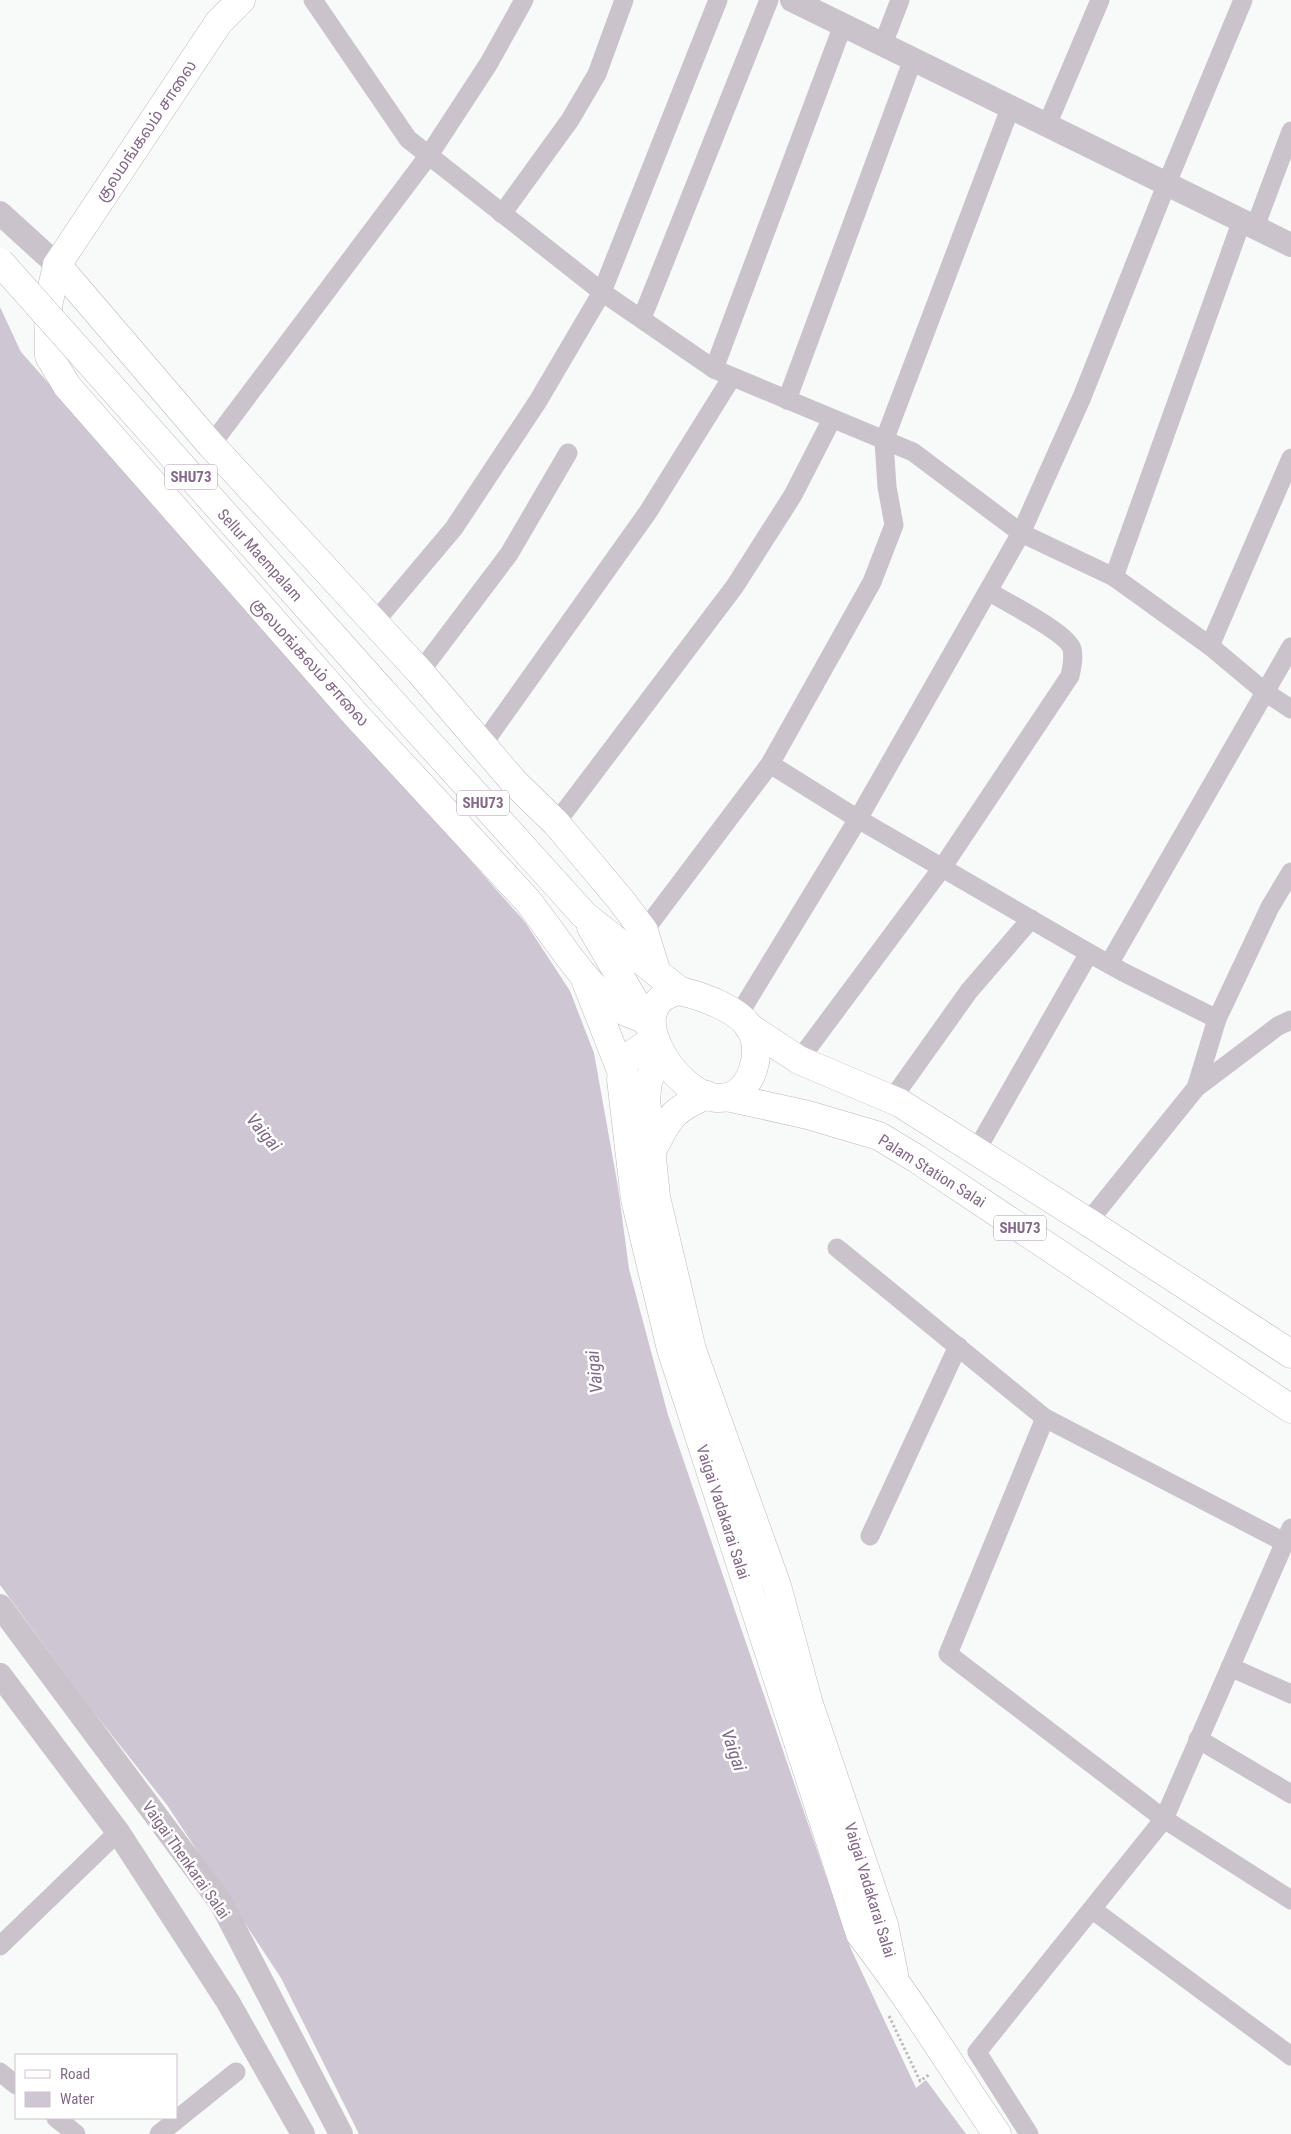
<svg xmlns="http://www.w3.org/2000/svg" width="1291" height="2134" viewBox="0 0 1291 2134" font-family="'Roboto Condensed','Noto Sans Tamil',sans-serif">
<rect width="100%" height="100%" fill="#f7faf8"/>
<polygon fill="#cec6d2" points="0,307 21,352 525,922 570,991 594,1053 618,1187 629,1269 668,1415 851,1949 916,2088 926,2080 966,2134 359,2134 281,1978 167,1805 89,1706 0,1585"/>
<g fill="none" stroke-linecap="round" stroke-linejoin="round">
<g stroke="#c0b7c1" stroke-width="29">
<g id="secondary">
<path d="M241 0 219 22 57 265 48 306 49 356 67 386 354 713 527 900C556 936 580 980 617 1007 625 1013 636 1016 645 1019"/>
<polyline points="57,265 211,445 420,672 514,782 556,823 620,899 644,931 656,970"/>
</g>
</g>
<g stroke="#bfb8c0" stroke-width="29">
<g id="primary">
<polyline points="382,691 584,915 680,991"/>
<polyline points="591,927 652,1031"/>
<polyline points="585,979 622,1073"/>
<path d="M680 991C702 996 738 1009 750 1028 765 1052 751 1100 717 1098 675 1096 616 1002 680 991Z"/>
<polyline points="749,1027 799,1060 900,1103 1088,1222 1291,1354"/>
<path d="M655 1039 634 1053 625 1062 621 1079 635 1199 671 1349 860 1934C910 1998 951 2067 997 2134"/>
<polyline points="661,1053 648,1081 646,1099 656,1197 692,1350 777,1586 808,1701 884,1925 894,1974"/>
<polyline points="727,1097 808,1115 879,1136 917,1159 1291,1409"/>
<path d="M651 1153C669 1118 670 1111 707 1095"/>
</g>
</g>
<polyline stroke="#c0bbc1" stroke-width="3" stroke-dasharray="2.5 2.5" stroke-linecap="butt" points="889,2016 920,2081 930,2074"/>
<g stroke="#cac3cb" stroke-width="19">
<polyline points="313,0 408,139 602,292 714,369 913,452 1021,533 1114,577 1210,646 1265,692 1291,709"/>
<polyline points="883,44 900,0"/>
<polyline points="1011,106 884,441 887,487 894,525 872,582 770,764 858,819 1089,953 1123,972 1217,1019"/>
<polyline points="1047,125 1100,0"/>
<polyline points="502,214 570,120 597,74 624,0"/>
<polyline points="1255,227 1291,131"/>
<polyline points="642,318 769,0"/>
<polyline points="714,369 843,25"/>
<polyline points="787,400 913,59"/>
<polyline points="211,445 429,155 489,63 524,0"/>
<polyline points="1114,577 1242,220"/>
<polyline points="374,623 454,528 538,401 602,292 718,0"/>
<polyline points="1210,646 1291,458"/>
<polyline points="420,672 509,554 568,453"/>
<polyline points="483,744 648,512 732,377"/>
<polyline points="556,823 735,586 793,495 832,419"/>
<polyline points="644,931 770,764"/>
<polyline points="1109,964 1291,647"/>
<polyline points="738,1016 858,819 1021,533 1082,397 1167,183 1243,0"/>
<path d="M799 1060 942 868 1070 676C1072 667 1074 658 1072 649 1068 633 1004 601 988 591"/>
<polyline points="1196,1088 1217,1019 1270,907 1291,872"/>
<polyline points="892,1099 969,991 1031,919"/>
<polyline points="976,1151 1089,953"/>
<polyline points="1088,1222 1196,1088 1278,1026 1291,1020"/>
<polyline points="837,1248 1045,1418 1284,1542"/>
<polyline points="1045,1418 948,1654 1164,1819 1291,1900"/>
<polyline points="870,1536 958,1346"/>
<polyline points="1230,1667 1291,1694"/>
<polyline points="1198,1739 1291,1794"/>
<polyline points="1093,1910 1291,2056"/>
<polyline points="0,1946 118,1832"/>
<polyline points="0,2072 16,2085"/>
<polyline points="56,2118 76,2134"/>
<polyline points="159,2134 236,2072"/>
<polyline points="1029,2134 977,2052 1164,1819 1291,1528"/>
</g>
<g stroke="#cac3cb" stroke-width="24">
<polyline points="792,0 1291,245"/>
<polyline points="0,213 57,265"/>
<polyline points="0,1606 221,1903 341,2134"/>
<polyline points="0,1675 118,1832 228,2002 303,2134"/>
</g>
<use href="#secondary" stroke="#fff" stroke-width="28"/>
<use href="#primary" stroke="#fff" stroke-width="28"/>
<g stroke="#bfb8c0" stroke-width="29" stroke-linecap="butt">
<polyline id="primary-bridge" points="0,262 382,691"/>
</g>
<use href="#primary-bridge" stroke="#fff" stroke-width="28"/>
</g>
<g text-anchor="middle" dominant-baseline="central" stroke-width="5" stroke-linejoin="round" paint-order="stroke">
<g fill="#fff" stroke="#a996ac" stroke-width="1">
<rect x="165" y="464.5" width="52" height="25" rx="4"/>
<rect x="457" y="790.5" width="52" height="25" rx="4"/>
<rect x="994" y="1215.5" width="52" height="25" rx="4"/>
</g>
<g font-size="15" font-weight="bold" fill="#846988">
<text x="191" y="477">SHU73</text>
<text x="483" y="803">SHU73</text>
<text x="1020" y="1228">SHU73</text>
</g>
<g font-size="16" fill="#846988" stroke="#fff">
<text transform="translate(146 131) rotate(-56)">குலமங்கலம் சாலை</text>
<text transform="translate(260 555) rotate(48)">Sellur Maempalam</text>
<text transform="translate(310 662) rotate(48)">குலமங்கலம் சாலை</text>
<text transform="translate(932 1171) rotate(32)">Palam Station Salai</text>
<text transform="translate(723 1512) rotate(72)">Vaigai Vadakarai Salai</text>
<text transform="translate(186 1860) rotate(55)">Vaigai Thenkarai Salai</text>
<text transform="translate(870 1890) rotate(73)">Vaigai Vadakarai Salai</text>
</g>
<g font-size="18" font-style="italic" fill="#806a8a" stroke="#fff">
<text transform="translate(264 1132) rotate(50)">Vaigai</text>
<text transform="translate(594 1372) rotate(-96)">Vaigai</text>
<text transform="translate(734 1750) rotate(71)">Vaigai</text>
</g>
</g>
<rect x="15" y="2054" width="162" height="65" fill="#ffffff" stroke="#cec3cf"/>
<rect x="25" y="2070" width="25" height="8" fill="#ffffff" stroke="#cec3cf"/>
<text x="60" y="2079" font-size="15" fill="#846988">Road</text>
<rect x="25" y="2092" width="25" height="15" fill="#cec6d2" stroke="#cec3cf"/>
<text x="60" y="2104" font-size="15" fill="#846988">Water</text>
</svg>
